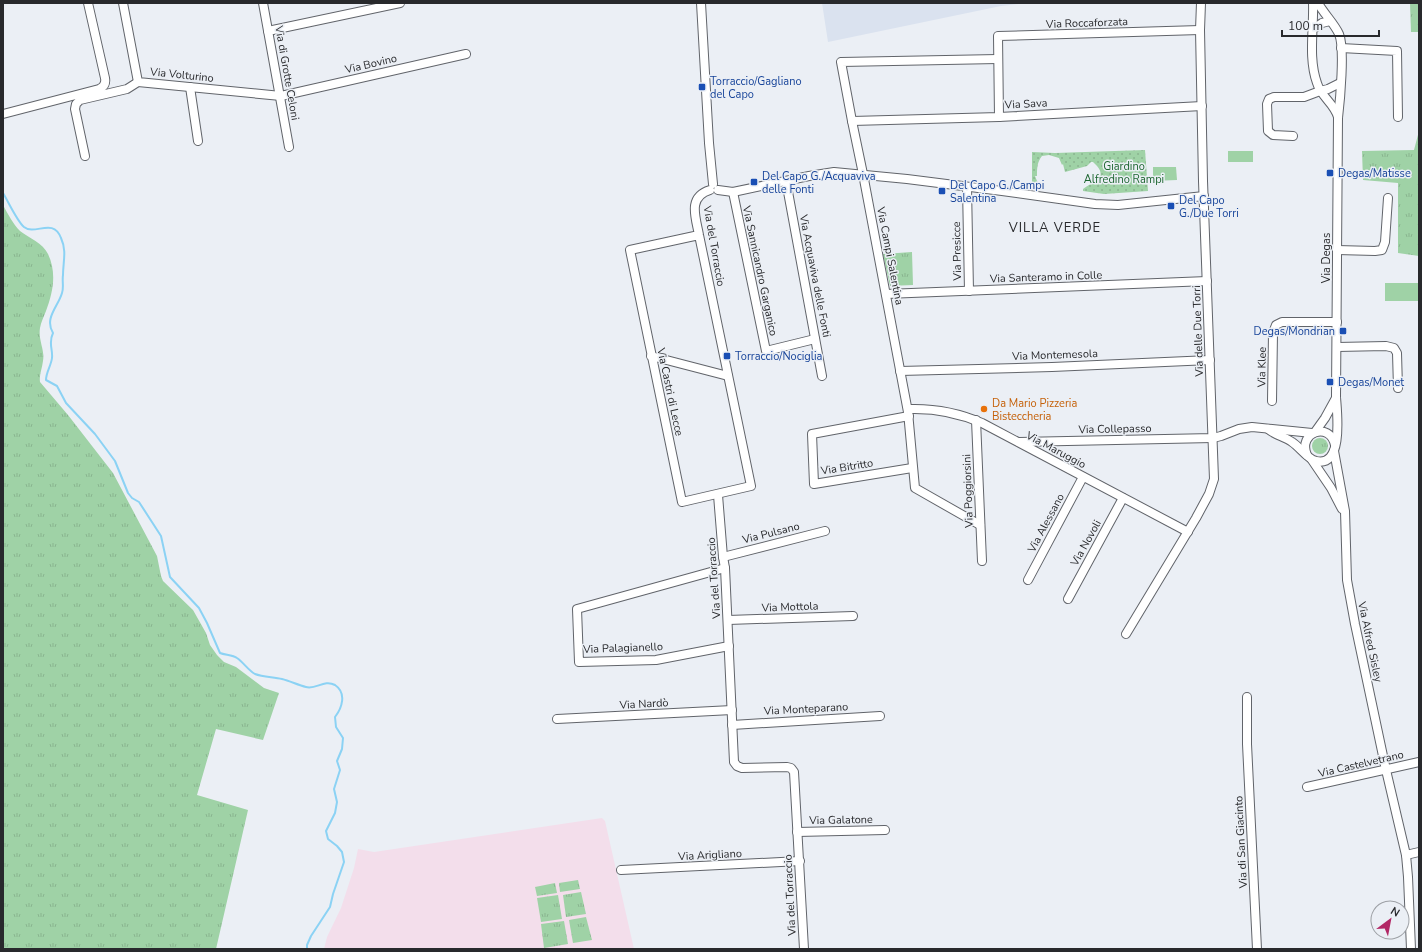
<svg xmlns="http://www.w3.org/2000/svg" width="1422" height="952" viewBox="0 0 1422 952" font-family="'Nunito Sans',sans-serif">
<defs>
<pattern id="grass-tufts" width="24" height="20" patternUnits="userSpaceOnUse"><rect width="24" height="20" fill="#9fd2a6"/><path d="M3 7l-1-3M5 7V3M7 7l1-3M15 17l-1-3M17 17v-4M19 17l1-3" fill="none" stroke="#89b48f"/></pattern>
<pattern id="park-dots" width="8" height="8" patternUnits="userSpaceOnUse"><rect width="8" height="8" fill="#9fd2a6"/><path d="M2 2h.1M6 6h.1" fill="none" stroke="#89b48f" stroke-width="1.8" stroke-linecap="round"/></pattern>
</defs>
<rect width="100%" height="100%" fill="#ebeff5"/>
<polygon fill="#f3deeb" points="602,818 605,821 634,949 324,949 327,937 341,908 354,868 358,849 374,852"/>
<polygon fill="#dae2ef" points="822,3 1027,3 1001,6 828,42"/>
<g fill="url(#grass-tufts)">
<polygon points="1410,3 1419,3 1419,32 1411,32"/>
<polygon points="1419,131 1419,256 1398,253 1398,183 1363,180 1362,151 1414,150"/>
<path d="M3 205C8 214 13 224 20 231 29 238 43 243 48 254 57 273 53 292 46 311 44 316 41 322 40 328 38 340 45 350 43 361 42 369 39 375 40 382L68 415 113 473 157 556 161 576 163 581 193 610 206 633 210 645 217 655 224 662 236 667 264 688 279 693 263 740 216 729 197 795 248 810 216 949H3Z"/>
<polygon points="912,252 913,285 890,286 883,254"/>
<circle cx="1320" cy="446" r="8"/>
<polygon points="578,880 580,889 560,892 559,883"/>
<polygon points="555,883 557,893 537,896 535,887"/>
<polygon points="581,892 586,914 566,917 563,895"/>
<polygon points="558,895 562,919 541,922 537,898"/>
<polygon points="586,917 592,940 573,943 569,920"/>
<polygon points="564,921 568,944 544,948 541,924"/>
</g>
<path fill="url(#park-dots)" d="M1145 150 1148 191 1104 194 1083 191V189C1086 187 1088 185 1091 184 1104 177 1103 171 1093 162H1091L1087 166 1065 172 1063 164 1062 165 1059 158 1049 155 1042 156C1037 162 1037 169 1037 176H1035L1039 186 1032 185V152L1055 153Z"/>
<g fill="#9fd2a6">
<rect x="1228" y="151" width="25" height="11"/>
<polygon points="1153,167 1176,167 1177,180 1153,181"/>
<rect x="1385" y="283" width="34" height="18"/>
</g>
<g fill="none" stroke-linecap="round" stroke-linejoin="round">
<g stroke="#8bd2f4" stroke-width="2">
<polyline points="3,3 4,3"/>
<path d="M3 193C8 201 17 221 24 227 35 236 53 217 61 238 67 251 63 262 63 275 62 281 64 288 62 293 58 307 44 318 53 333 48 343 53 349 52 358 51 366 46 372 46 380L57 386 66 403 95 434 115 461 128 493 132 498 139 502 161 536 170 577 199 608 207 623 220 653C225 655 233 655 237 658 244 663 248 670 255 674 263 677 274 677 282 679 290 681 298 685 306 687 316 690 324 679 335 685 347 693 342 708 335 717L336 727 343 738 342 749 337 761 340 770 334 789 337 802 335 813 326 831 328 839 337 846 342 852 344 862 333 894 330 907 311 936 307 945V949"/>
</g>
<g stroke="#61646a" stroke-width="10">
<g id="minor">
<polyline points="123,3 138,82 281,96 466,54"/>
<polyline points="263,3 289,147"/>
<polyline points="701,3 709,143 713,184"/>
<path d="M1313 3C1314 29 1308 58 1317 83 1321 97 1334 103 1338 117"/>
<polyline points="1313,29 1322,23 1330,21"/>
<polyline points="268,31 400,3"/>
<polyline points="1341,48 1397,51 1398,117"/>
<polyline points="190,87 198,141"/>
<path d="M3 114 99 89C104 87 106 83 105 78L88 3"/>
<polyline points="999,117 998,36 1200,30"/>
<polyline points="852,121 999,117 1202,106"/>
<polyline points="1293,136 1273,135 1268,131 1267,104 1269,99 1274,97 1304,97 1320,91 1328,89 1340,83"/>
<polyline points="85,156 75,109 76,104 80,100 127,89 138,82"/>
<polyline points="786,181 822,376"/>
<polyline points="967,187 969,291"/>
<polyline points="718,190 733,192 809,176 834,172 907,179 1002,191 1095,204 1118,205 1204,196"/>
<polyline points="733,192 766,351 815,339"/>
<path d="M699 235 630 250 682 502 751 486 699 235C696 218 687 197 710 190"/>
<polyline points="1337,250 1375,251 1382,250 1385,242 1388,198"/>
<polyline points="886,294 1207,281"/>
<polyline points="1337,347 1386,346 1394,348 1397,353 1398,388"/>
<polyline points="651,356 728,376"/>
<polyline points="900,371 1052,367 1210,360"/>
<polyline points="1272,401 1273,333 1276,325 1282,322 1337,322"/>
<path d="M908 409C935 408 957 412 982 423L1188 532"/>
<polyline points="909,416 812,434 814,484 912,468"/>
<polyline points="976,420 982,561"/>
<path d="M1268 429C1275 435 1285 437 1292 442 1300 447 1307 459 1316 461 1344 468 1337 412 1336 397L1338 118C1340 101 1345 48 1339 34 1334 23 1324 14 1318 3"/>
<polyline points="1315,432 1325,418 1336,398"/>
<polyline points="1019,442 1213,438 1221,436 1239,429 1252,427 1312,433"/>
<polyline points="1334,451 1345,511 1347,580 1355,624 1386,770 1406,855 1408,877 1411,949"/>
<path d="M1307 455C1297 432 1330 421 1335 445"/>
<polyline points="1312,460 1331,488 1342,509"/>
<polyline points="718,495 723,557 725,568 734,762 737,766 742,768 787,767 791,768 794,772 804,949"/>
<polyline points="980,525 915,488 908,412 863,174 852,121 841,62 998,59"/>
<polyline points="723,557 825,531"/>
<polyline points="725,568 577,609 579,662 656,660 729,646"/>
<polyline points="1028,580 1083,477"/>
<polyline points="1068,599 1123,498"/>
<polyline points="728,620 853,616"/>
<polyline points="1126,634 1196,518 1209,494 1214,479 1203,181 1200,30 1201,3"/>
<polyline points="1247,697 1247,744 1257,949"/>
<polyline points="557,719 732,710"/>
<polyline points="732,725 880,716"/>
<polyline points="1307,787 1419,762"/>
<polyline points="797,832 885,830"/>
<polyline points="1406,855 1419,852"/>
<polyline points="621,870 800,861"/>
</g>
</g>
<use href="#minor" stroke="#fff" stroke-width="8"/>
</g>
<g fill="#1a4fb4" stroke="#ebeff5" stroke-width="1.5">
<rect x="698" y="83" width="8" height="8" rx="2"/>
<rect x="1326" y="169" width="8" height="8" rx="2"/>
<rect x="750" y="178" width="8" height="8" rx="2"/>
<rect x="938" y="187" width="8" height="8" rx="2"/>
<rect x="1167" y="202" width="8" height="8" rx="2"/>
<rect x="1339" y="327" width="8" height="8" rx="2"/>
<rect x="723" y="352" width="8" height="8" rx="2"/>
<rect x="1326" y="378" width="8" height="8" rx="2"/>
</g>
<circle fill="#e8710a" stroke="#ebeff5" stroke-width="1.5" cx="984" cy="409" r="4"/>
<g text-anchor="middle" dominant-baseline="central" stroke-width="3" stroke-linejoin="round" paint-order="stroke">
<g font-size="11" fill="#28292c" stroke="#ebeff5">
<text transform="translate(1087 23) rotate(-2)">Via Roccaforzata</text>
<text transform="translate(371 64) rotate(-13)">Via Bovino</text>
<text transform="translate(287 73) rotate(80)">Via di Grotte Celoni</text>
<text transform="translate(182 75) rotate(6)">Via Volturino</text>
<text transform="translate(1026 104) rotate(-3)">Via Sava</text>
<text transform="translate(714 246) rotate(80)">Via del Torraccio</text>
<text transform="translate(957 251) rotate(-91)">Via Presicce</text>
<text transform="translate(890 256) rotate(79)">Via Campi Salentina</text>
<text transform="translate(1326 258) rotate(-90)">Via Degas</text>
<text transform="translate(760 271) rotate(78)">Via Sannicandro Garganico</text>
<text transform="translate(815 276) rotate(79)">Via Acquaviva delle Fonti</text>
<text transform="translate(1046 277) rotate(-2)">Via Santeramo in Colle</text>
<text transform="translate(1198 331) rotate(-92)">Via delle Due Torri</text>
<text transform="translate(1055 355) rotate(-2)">Via Montemesola</text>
<text transform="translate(1262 367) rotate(-89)">Via Klee</text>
<text transform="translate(670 392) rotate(78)">Via Castri di Lecce</text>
<text transform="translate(1115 429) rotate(-1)">Via Collepasso</text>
<text transform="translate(1056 450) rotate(28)">Via Maruggio</text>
<text transform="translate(847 467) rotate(-9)">Via Bitritto</text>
<text transform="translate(968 491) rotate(-92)">Via Poggiorsini</text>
<text transform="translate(1046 523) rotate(-62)">Via Alessano</text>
<text transform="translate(771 533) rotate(-14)">Via Pulsano</text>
<text transform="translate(1086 543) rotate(-61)">Via Novoli</text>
<text transform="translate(714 578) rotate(-94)">Via del Torraccio</text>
<text transform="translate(790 607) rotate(-2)">Via Mottola</text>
<text transform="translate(1370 642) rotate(78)">Via Alfred Sisley</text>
<text transform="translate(623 648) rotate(-2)">Via Palagianello</text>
<text transform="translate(644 704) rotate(-3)">Via Nardò</text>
<text transform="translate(806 709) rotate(-3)">Via Monteparano</text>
<text transform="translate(1361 764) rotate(-13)">Via Castelvetrano</text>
<text transform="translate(841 820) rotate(-1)">Via Galatone</text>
<text transform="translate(1241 842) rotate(-93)">Via di San Giacinto</text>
<text transform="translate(710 855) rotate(-3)">Via Arigliano</text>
<text transform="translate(790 895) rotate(-93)">Via del Torraccio</text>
</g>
<g font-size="11" fill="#164399" stroke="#ebeff5" text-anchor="start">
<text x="710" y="81">Torraccio/Gagliano<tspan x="710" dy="13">del Capo</tspan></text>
<text x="1338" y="173">Degas/Matisse</text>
<text x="762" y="176">Del Capo G./Acquaviva<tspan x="762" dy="13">delle Fonti</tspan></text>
<text x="950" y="185">Del Capo G./Campi<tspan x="950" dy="13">Salentina</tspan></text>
<text x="1179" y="200">Del Capo<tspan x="1179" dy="13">G./Due Torri</tspan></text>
<text x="1335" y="331" text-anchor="end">Degas/Mondrian</text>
<text x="735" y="356">Torraccio/Nociglia</text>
<text x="1338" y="382">Degas/Monet</text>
</g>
<g font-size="11" fill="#1d6631" stroke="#ebeff5">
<text x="1124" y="166">Giardino<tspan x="1124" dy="13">Alfredino Rampi</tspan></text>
</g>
<g font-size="11" fill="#c56008" stroke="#ebeff5" text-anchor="start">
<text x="992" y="403">Da Mario Pizzeria<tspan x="992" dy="13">Bisteccheria</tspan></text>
</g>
<g font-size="13" letter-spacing="1" fill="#28292c" stroke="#ebeff5">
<text x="1055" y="228">VILLA VERDE</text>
</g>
</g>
<rect width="1422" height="952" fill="none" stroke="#28292c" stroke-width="8"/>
<g transform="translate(1390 920) rotate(32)"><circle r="19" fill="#ebeff5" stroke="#9da0a5"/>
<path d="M0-3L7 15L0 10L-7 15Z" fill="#b22866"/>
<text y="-6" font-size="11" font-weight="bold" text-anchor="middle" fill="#28292c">N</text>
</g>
<path d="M1282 30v6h97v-6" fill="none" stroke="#28292c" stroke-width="2"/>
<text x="1288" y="30" font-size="12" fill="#28292c" stroke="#ebeff5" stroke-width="3" paint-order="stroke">100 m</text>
</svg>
